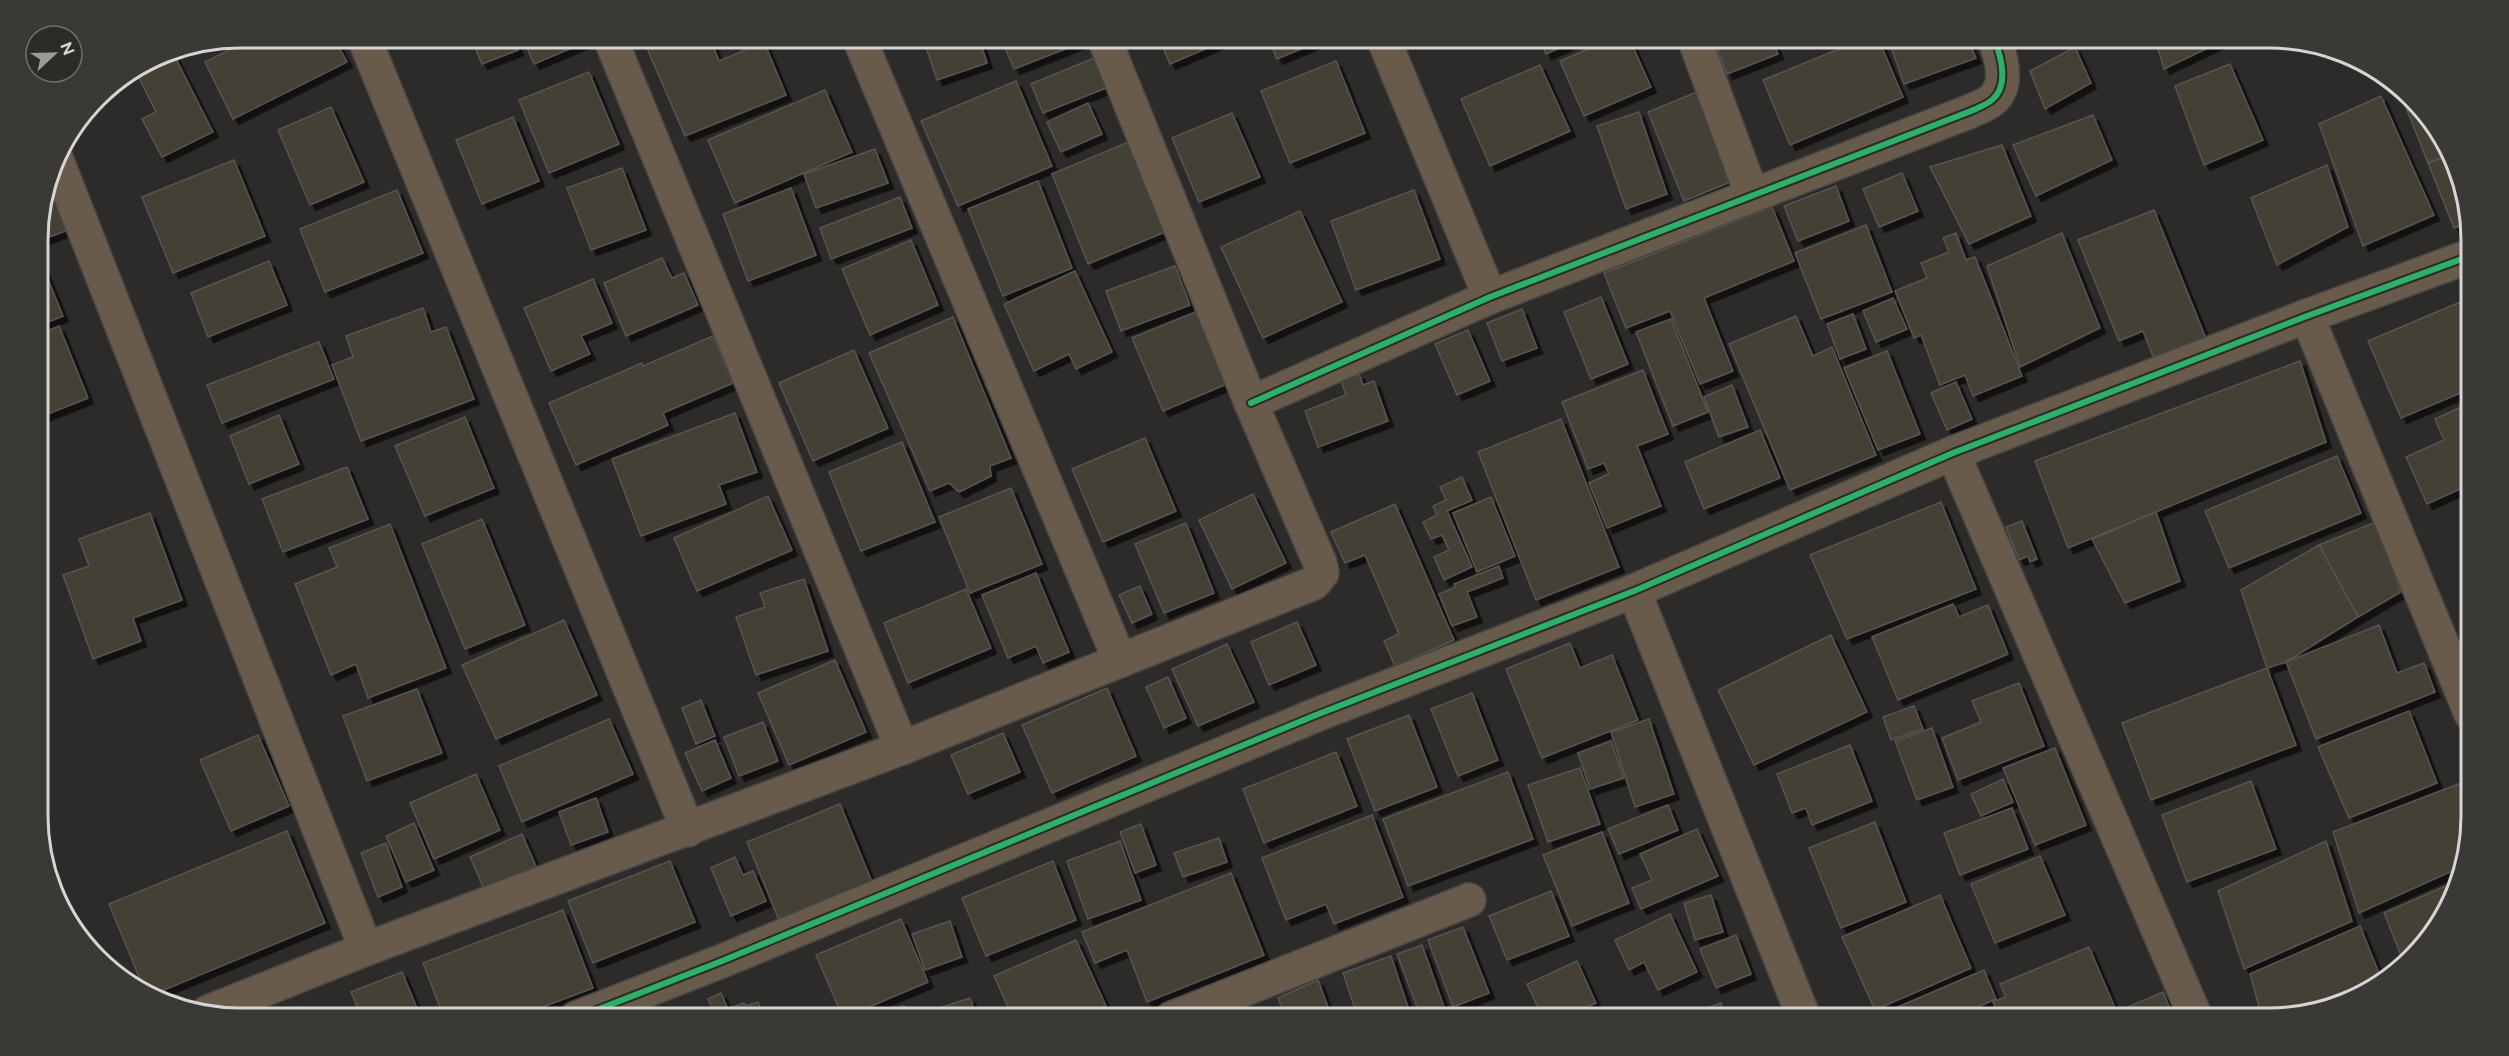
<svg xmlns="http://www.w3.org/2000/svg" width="2509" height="1056" viewBox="0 0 2509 1056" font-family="Raleway,sans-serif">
<defs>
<filter id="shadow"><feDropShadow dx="5.5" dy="5.5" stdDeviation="0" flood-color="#0009"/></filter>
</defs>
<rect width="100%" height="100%" fill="#2c2b29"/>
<g fill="#444034" stroke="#555453" stroke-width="1.5" filter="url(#shadow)">
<polygon points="253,38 334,38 347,62 233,119 205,62"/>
<polygon points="471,38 513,38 518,50 482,64"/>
<polygon points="523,38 595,38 534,64"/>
<polygon points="665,38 710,38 719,61 764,42 786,95 685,136 646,46"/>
<polygon points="923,38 979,38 987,63 937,80"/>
<polygon points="1001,38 1082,38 1083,42 1014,69"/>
<polygon points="1159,38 1217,38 1219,43 1170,64"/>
<polygon points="1268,38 1327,38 1277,59"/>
<polygon points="1539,38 1582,38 1546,54"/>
<polygon points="1614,38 1629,38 1651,87 1584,116 1560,61"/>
<polygon points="1751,38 1772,38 1778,54 1727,74 1718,50"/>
<polygon points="1866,38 1878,38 1903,97 1790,145 1763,80"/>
<polygon points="1888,38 1967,38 1976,58 1904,84"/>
<polygon points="2155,38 2229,38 2164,69"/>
<polygon points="2075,47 2091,83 2045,109 2030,71"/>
<polygon points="172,51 213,132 162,157 142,119 156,112 135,70 163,53"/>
<polygon points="1094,58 1106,88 1043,113 1031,84"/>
<polygon points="1336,61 1365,133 1290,163 1261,91"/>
<polygon points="2230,64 2263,140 2204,165 2175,86"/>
<polygon points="1540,65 1570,131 1490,166 1461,99"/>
<polygon points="589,72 619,144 549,173 519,100"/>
<polygon points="1016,81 1052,166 958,206 921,121"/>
<polygon points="825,90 852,152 735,203 708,140"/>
<polygon points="1697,92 1733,181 1684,201 1648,112"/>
<polygon points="2401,95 2429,116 2446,156 2428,163"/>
<polygon points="2381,96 2434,215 2363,246 2319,124"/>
<polygon points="1088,103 1102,134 1061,152 1047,122"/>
<polygon points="331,107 364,182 310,205 278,130"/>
<polygon points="1639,112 1667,194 1626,209 1597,126"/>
<polygon points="1232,113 1260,177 1199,202 1172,138"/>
<polygon points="2093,115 2112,160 2036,196 2013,145"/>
<polygon points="513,117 539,181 482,204 456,140"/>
<polygon points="1136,139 1172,229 1088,264 1052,174"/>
<polygon points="2002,145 2031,216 1969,244 1930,167"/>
<polygon points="875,149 888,183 816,208 804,174"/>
<polygon points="2446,157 2470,214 2470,222 2454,228 2428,163"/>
<polygon points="234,160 265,236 173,273 142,197"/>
<polygon points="2327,165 2348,227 2277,265 2251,198"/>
<polygon points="622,168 646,230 591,250 567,188"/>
<polygon points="1902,173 1918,211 1879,227 1863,189"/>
<polygon points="1038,181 1072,268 1003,296 968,209"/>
<polygon points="1836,186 1849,221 1798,241 1784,206"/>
<polygon points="791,188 816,255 748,281 723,214"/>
<polygon points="397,190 423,253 325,292 300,229"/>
<polygon points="1414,190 1440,259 1356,290 1331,221"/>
<polygon points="63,197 74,228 38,241 38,226 44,204"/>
<polygon points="900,197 912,228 831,259 820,228"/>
<polygon points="1772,207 1794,261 1704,298 1733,371 1700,384 1670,311 1626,328 1604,273"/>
<polygon points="2154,210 2211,351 2154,359 2143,331 2119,341 2078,240"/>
<polygon points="1300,211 1342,302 1263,338 1221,247"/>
<polygon points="1866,225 1892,292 1821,319 1795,253"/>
<polygon points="1956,233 1966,260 1975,257 2022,376 1973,396 1965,375 1940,385 1921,335 1914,338 1895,291 1927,278 1921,263 1949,252 1943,238"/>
<polygon points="2062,233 2100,328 2020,367 1987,266"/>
<polygon points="911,240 938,305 870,335 842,269"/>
<polygon points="38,255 63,316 38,326"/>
<polygon points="662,258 672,278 684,273 698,305 626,336 604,283"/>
<polygon points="269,261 287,305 208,337 191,293"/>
<polygon points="1175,266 1190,305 1121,331 1106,291"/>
<polygon points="1075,271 1112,352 1076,369 1069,354 1034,371 1004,304"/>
<polygon points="593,279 612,323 581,336 590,354 551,371 524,308"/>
<polygon points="1601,297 1628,364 1591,379 1564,312"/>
<polygon points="1893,298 1907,329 1876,342 1863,311"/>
<polygon points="2470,298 2470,389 2401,418 2368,341"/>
<polygon points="423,308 431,332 446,327 474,399 361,441 332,365 353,357 346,336"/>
<polygon points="1522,309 1537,348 1502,361 1487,323"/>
<polygon points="1198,311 1229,383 1163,411 1132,338"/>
<polygon points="1853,314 1866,349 1840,359 1827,324"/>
<polygon points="1796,316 1813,356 1832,347 1876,455 1790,490 1729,344"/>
<polygon points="953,317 1011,458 990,466 991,476 959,492 949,483 930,491 869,353"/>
<polygon points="1671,319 1708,412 1673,426 1636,332"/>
<polygon points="59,326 88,398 38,418 38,335"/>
<polygon points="1468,330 1490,381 1457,395 1435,344"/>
<polygon points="713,336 733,383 663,413 668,425 576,465 549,403 642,363 643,366"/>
<polygon points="319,342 334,379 222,423 207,385"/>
<polygon points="854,350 888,428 813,461 779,383"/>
<polygon points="1887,351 1920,434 1878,450 1844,368"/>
<polygon points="2300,361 2326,442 2068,548 2035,461"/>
<polygon points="1643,370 1668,434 1637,446 1661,506 1607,528 1589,483 1609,474 1604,463 1588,469 1562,402"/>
<polygon points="1359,374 1363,385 1374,381 1388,421 1318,447 1305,411 1346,395 1341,381"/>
<polygon points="1956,382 1972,419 1947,430 1931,393"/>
<polygon points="1732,385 1748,427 1719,437 1704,397"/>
<polygon points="2470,403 2471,484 2427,504 2406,457 2444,440 2435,419"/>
<polygon points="735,413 757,472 719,485 726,504 641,536 612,459"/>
<polygon points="279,415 299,464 249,484 230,436"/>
<polygon points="465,417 494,488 425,516 395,446"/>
<polygon points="1561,419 1619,567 1536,600 1478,452"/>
<polygon points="1760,430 1780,478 1704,509 1685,462"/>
<polygon points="1145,438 1176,511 1103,542 1072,469"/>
<polygon points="902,442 935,522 861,551 829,472"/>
<polygon points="2337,456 2361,513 2229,568 2205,511"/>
<polygon points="347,467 368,519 283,552 262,499"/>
<polygon points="1462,477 1472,500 1447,511 1472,567 1444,580 1434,557 1449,550 1442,535 1431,539 1423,522 1437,515 1433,506 1446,500 1440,487"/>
<polygon points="1011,488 1042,564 970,593 939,517"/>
<polygon points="1253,494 1286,563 1232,589 1199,520"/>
<polygon points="768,496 792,550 697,591 674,538"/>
<polygon points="1491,497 1515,556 1477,572 1453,513"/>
<polygon points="1941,502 1976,589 1847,639 1810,555"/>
<polygon points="1395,504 1454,640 1395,666 1384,641 1399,634 1365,555 1345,563 1331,532"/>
<polygon points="2156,512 2180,581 2125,603 2092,539"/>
<polygon points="150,513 182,600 133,618 141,641 93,659 63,575 89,566 79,539"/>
<polygon points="482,519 525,625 465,649 422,544"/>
<polygon points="2022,521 2037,559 2030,562 2028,556 2019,560 2006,527"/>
<polygon points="2376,522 2401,592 2358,617 2319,545"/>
<polygon points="1186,523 1214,593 1164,613 1135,544"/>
<polygon points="390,524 446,668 368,698 356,664 331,675 295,584 337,567 329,548"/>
<polygon points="2319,545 2358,617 2286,662 2267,668 2241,590"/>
<polygon points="1499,566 1503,578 1467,592 1477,617 1452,626 1439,594 1456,587 1454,584"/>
<polygon points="1036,573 1069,652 1043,663 1036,646 1008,658 982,595"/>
<polygon points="804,579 828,651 756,675 736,617 765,607 760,593"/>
<polygon points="1140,586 1152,614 1132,623 1119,595"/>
<polygon points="966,589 991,648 908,683 884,623"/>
<polygon points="1953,604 1959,617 1988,605 2008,654 1898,700 1872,637"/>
<polygon points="564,620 597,695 496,739 462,665"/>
<polygon points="1297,622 1316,665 1269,685 1251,642"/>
<polygon points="2379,625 2397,673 2424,663 2435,692 2316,739 2286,662"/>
<polygon points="1831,635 1867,712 1754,765 1718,690"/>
<polygon points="1570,643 1580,668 1612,655 1638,720 1542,758 1506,669"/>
<polygon points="1227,644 1254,702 1198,726 1172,669"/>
<polygon points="835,660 866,732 789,765 758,693"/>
<polygon points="2267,668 2296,745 2151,800 2122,723"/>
<polygon points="1168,677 1186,718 1164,728 1146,687"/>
<polygon points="2019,683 2044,746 1958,780 1942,738 1981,722 1972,701"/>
<polygon points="1107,688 1136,756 1052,793 1022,725"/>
<polygon points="417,689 442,753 367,781 343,716"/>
<polygon points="1472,693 1498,760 1458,776 1431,709"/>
<polygon points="701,700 715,736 696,744 682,708"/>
<polygon points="1914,706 1923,729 1891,740 1883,717"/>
<polygon points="2409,711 2437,783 2349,818 2318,747"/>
<polygon points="1409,715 1437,787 1375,811 1347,739"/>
<polygon points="609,719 633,774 522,822 499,766"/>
<polygon points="1649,719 1674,794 1635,807 1611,732"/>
<polygon points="763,722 778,761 739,776 724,737"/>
<polygon points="1932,728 1953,787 1917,800 1895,741"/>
<polygon points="1003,733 1020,772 968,794 951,755"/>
<polygon points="258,735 289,806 231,831 200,760"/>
<polygon points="715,740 731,778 702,791 685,753"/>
<polygon points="1611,741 1624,778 1590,789 1578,753"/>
<polygon points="1850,745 1872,801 1812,825 1806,808 1792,813 1777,774"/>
<polygon points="2055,748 2086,825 2035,845 2003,768"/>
<polygon points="1336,752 1357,806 1264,843 1243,789"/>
<polygon points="1580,768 1600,824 1548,842 1528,785"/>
<polygon points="1508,772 1533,839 1408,886 1383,819"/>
<polygon points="476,774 500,830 434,859 410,803"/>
<polygon points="2003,779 2013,802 1981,816 1971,794"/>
<polygon points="2469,780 2471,785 2471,816 2461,867 2359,913 2333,832"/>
<polygon points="2251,781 2276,849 2187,882 2162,815"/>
<polygon points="596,798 608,832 571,845 559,812"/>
<polygon points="840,804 874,887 781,925 747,842"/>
<polygon points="1668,805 1678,830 1619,854 1608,829"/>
<polygon points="2012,808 2028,849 1960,875 1944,833"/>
<polygon points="1372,815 1403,897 1334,924 1326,904 1286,920 1262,858"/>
<polygon points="1875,822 1906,902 1841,928 1809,848"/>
<polygon points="414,823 434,870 406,882 386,836"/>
<polygon points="1141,824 1156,865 1135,873 1120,832"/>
<polygon points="1697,829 1718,876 1641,909 1632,888 1652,880 1640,854"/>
<polygon points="287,831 325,923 152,995 144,989 109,904"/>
<polygon points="1602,832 1629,903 1572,926 1543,855"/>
<polygon points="522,834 536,866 484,889 470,857"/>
<polygon points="1219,838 1227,862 1183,877 1174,853"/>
<polygon points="1120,841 1141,900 1088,919 1067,861"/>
<polygon points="2326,841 2352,921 2244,969 2218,891"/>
<polygon points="386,843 402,887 378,897 361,853"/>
<polygon points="2040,856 2065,915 1995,943 1971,884"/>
<polygon points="735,857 743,875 753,871 766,901 731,916 711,868"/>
<polygon points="670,861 695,922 593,963 568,901"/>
<polygon points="1053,861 1076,920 986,956 962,898"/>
<polygon points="1231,873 1264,955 1147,1002 1127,950 1095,963 1082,932"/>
<polygon points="2459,880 2456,893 2429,940 2404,963 2384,913"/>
<polygon points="1551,891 1569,936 1507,960 1489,916"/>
<polygon points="1711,895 1723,932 1695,940 1684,903"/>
<polygon points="1940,895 1971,968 1875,1010 1842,937"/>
<polygon points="563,910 593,988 513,1018 444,1018 423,963"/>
<polygon points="1670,914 1697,972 1658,990 1644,962 1629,970 1615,940"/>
<polygon points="901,919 928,982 843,1018 816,955"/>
<polygon points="950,921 962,957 925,970 912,934"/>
<polygon points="2360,926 2383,983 2282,1018 2262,1018 2250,974"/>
<polygon points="1463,927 1489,993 1453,1007 1428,940"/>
<polygon points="1736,935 1751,974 1716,988 1700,949"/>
<polygon points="1076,940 1106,1006 1078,1018 1013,1018 994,976"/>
<polygon points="1422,945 1448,1018 1421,1018 1397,954"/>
<polygon points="2089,947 2115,1008 2090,1018 2000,1018 1993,1002 2006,997 2000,984"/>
<polygon points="1391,956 1408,1007 1374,1018 1358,1018 1343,973"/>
<polygon points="1577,961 1596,1003 1561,1018 1543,1018 1527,984"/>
<polygon points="1984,970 1996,999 1964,1013 1966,1018 1886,1018 1884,1013"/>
<polygon points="402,972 421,1018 362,1018 351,992"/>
<polygon points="1318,980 1332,1018 1286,1018 1278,998"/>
<polygon points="2163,992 2174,1018 2102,1018"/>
<polygon points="721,993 728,1009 744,1003 746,1006 758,1002 765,1018 708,1018 715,1016 708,999"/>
<polygon points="970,998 977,1018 939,1018 936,1009"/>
<polygon points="1721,1003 1726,1018 1680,1018"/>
<polygon points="904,1006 909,1018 872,1018"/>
<polygon points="301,1007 306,1018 271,1018"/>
<polygon points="683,1013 686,1018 669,1018"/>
</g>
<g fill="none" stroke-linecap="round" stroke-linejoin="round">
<g stroke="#464645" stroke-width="36">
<g id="minor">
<polyline points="364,38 688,830"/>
<polyline points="610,38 902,748"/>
<polyline points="859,38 1120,661"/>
<polyline points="1383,38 1490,297"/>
<polyline points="1694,38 1752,195"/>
<polyline points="56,158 366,949"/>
<polyline points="2307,316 2471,714"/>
<path d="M1251 403 1490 297 1971 111C1977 108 1986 105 1992 100 2010 85 2001 56 1994 38"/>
<polyline points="1953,453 2196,1018"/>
<polyline points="1634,591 1804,1018"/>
<polyline points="208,1012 366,949 902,748 1314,583 1322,573 1320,563 1251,403 1104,38"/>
<polyline points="576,1018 722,961 1316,715 1634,591 1953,453 2307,316 2470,256"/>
<polyline points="1172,1018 1469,900"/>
</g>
</g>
<use href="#minor" stroke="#685b4c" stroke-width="33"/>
<g stroke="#2d2b28" stroke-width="10">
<g id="cycleway">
<path d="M1251 403 1490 297 1971 111C1977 108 1986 105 1992 100 2010 85 2001 56 1994 38"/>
<polyline points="576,1018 722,961 1316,715 1634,591 1953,453 2307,316 2470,256"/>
</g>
</g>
<use href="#cycleway" stroke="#2db169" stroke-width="6"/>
</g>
<path d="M0 0H2509V1056H0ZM240 48H2269A192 192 0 0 1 2461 240V816A192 192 0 0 1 2269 1008H240A192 192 0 0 1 48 816V240A192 192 0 0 1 240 48Z" fill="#3b3936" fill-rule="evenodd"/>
<path fill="none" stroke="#d6d5d3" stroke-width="3" d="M240 48H2269A192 192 0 0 1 2461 240V816A192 192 0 0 1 2269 1008H240A192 192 0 0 1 48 816V240A192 192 0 0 1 240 48Z"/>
<g transform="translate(54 54) rotate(68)"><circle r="28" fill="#2d2b28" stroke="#716f6c" stroke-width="1.5"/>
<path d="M0-4.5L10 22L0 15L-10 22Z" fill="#9a9a98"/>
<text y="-9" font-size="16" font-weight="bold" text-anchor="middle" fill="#d6d5d3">N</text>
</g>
</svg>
